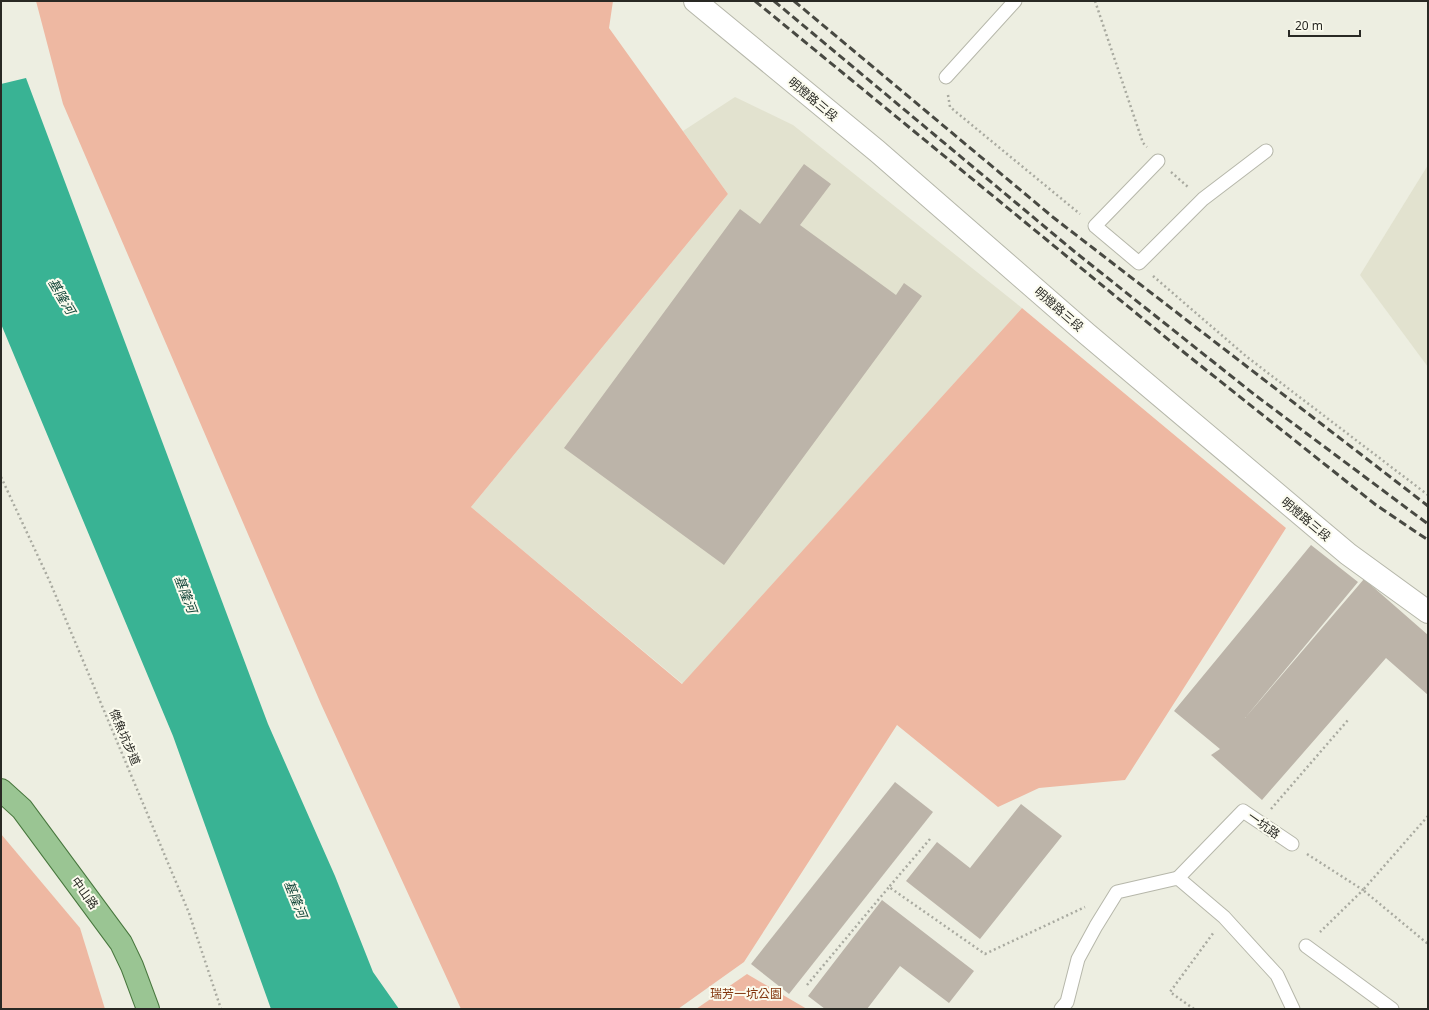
<svg xmlns="http://www.w3.org/2000/svg" width="1429" height="1010" viewBox="0 0 1429 1010" font-family="'Noto Sans','Noto Sans TC',sans-serif">
<rect width="100%" height="100%" fill="#edeee1"/>
<g fill="#e2e2cf">
<polygon points="735,97 793,125 1022,308 683,684 471,507 728,194 683,131"/>
<polygon points="1428,165 1428,367 1360,275"/>
</g>
<g fill="#eeb8a2">
<polygon points="36,1 613,1 609,28 728,194 471,507 682,684 1022,308 1286,528 1125,780 1039,788 998,807 897,725 744,962 678,1009 461,1009 321,704 63,104"/>
<polygon points="1,834 80,928 105,1009 1,1009"/>
<polygon points="747,974 807,1009 696,1009"/>
</g>
<polygon fill="#39b394" points="26,78 268,724 335,876 373,972 399,1009 271,1009 173,736 1,324 1,84"/>
<g fill="#bcb4a9">
<polygon points="804,164 831,184 800,225 896,295 904,283 922,296 724,565 564,448 740,209 760,224"/>
<polygon points="1311,545 1358,582 1245,718 1364,579 1428,635 1428,695 1386,658 1262,800 1211,755 1220,749 1174,711"/>
<polygon points="895,782 933,812 789,994 751,964"/>
<polygon points="1021,804 1062,836 980,939 906,881 937,842 970,868"/>
<polygon points="882,900 974,971 949,1003 900,966 867,1009 825,1009 808,996"/>
</g>
<g fill="none" stroke-linecap="round" stroke-linejoin="round">
<g stroke="#b6b7aa" stroke-width="15">
<g id="service">
<polyline points="946,77 1015,1"/>
<polyline points="1158,161 1095,226 1139,263 1203,199 1266,151"/>
<polyline points="1178,878 1243,811 1292,844"/>
<polyline points="1306,946 1392,1009"/>
<polyline points="1061,1009 1067,1002 1078,959 1096,926 1117,892 1178,878 1224,917 1277,975 1293,1009"/>
</g>
</g>
<g stroke="#b6b7aa" stroke-width="24">
<polyline id="tertiary" points="695,1 877,151 1087,334 1348,554 1428,612"/>
</g>
<g stroke="#47763d" stroke-width="24">
<polyline id="primary" points="1,790 22,809 121,943 132,966 148,1009"/>
</g>
<g stroke="#a9aaa0" stroke-width="2.5" stroke-dasharray="2 3" stroke-linecap="butt">
<polyline points="1095,1 1143,143 1147,147"/>
<polyline points="948,95 950,107 1080,214"/>
<polyline points="1171,172 1188,187"/>
<polyline points="1153,276 1247,357 1428,495"/>
<polyline points="1,477 50,582 189,913 221,1009"/>
<polyline points="1271,809 1348,720"/>
<polyline points="1428,816 1363,890 1428,944"/>
<polyline points="930,839 889,887 985,954 1085,907"/>
<polyline points="1307,854 1363,890 1320,932"/>
<polyline points="807,985 889,887"/>
<polyline points="1194,1009 1170,992 1214,932"/>
</g>
<use href="#service" stroke="#fff" stroke-width="13"/>
<use href="#tertiary" stroke="#fff" stroke-width="22"/>
<use href="#primary" stroke="#9ac593" stroke-width="22"/>
<g stroke="#484942" stroke-width="3" stroke-dasharray="8 4" stroke-linecap="butt">
<polyline points="755,1 1186,354 1376,505 1428,540"/>
<polyline points="774,1 1075,252 1255,395 1428,524"/>
<polyline points="794,1 1054,218 1428,506"/>
</g>
</g>
<g text-anchor="middle" dominant-baseline="central" stroke-width="4" stroke-linejoin="round" paint-order="stroke">
<g font-size="12" fill="#292924" stroke="#fbfbee">
<text transform="translate(813 99) rotate(40)">明燈路三段</text>
<text transform="translate(1059 309) rotate(41)">明燈路三段</text>
<text transform="translate(1306 519) rotate(40)">明燈路三段</text>
<text transform="translate(125 737) rotate(67)">傑魚坑步道</text>
<text transform="translate(1264 825) rotate(35)">一坑路</text>
<text transform="translate(85 893) rotate(54)">中山路</text>
</g>
<g font-size="12" fill="#82350c" stroke="#fbfbee">
<text x="746" y="993">瑞芳一坑公園</text>
</g>
<g font-size="13" font-style="italic" fill="#15483b" stroke="#fbfbee">
<text transform="translate(62 296) rotate(59)">基隆河</text>
<text transform="translate(186 594) rotate(69)">基隆河</text>
<text transform="translate(296 899) rotate(68)">基隆河</text>
</g>
</g>
<rect width="1429" height="1010" fill="none" stroke="#292924" stroke-width="4"/>
<path d="M1289 30v6h71v-6" fill="none" stroke="#292924" stroke-width="2"/>
<text x="1295" y="30" font-size="12" fill="#292924" stroke="#fbfbee" stroke-width="3" paint-order="stroke">20 m</text>
</svg>
